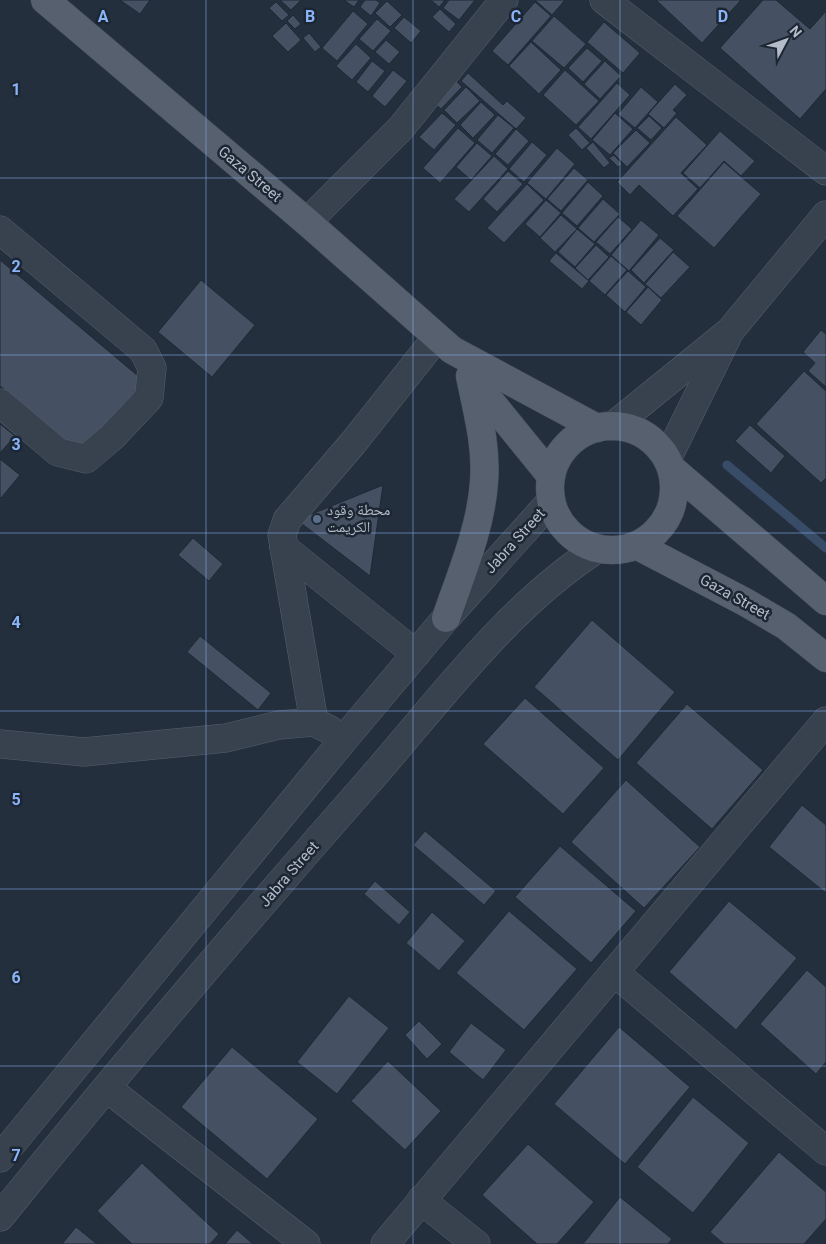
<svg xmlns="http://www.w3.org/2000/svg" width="826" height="1244" viewBox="0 0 826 1244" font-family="Roboto,'Noto Naskh Arabic',sans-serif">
<rect width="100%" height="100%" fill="#242f3e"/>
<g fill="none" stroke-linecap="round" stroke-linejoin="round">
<polyline stroke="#394c67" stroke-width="9" points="727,465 826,548"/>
</g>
<g fill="#455162" stroke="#1f2835">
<polygon points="120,0 150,0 140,14"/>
<polygon points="280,0 301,0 291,10"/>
<polygon points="344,0 359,0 354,7"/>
<polygon points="365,0 376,0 380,3 371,16 360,7"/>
<polygon points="431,0 445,0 439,7"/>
<polygon points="449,0 475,0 459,20 443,8"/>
<polygon points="535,0 565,0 552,15"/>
<polygon points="656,0 741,0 702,43"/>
<polygon points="763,0 776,0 810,29 826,11 826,89 800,119 720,48"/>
<polygon points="387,1 402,15 390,27 375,13"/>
<polygon points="276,2 289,15 282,21 269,8"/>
<polygon points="535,2 551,16 508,65 492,51"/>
<polygon points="440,9 456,24 449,32 432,17"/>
<polygon points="353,11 368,24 337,61 322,48"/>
<polygon points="293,15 301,24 295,29 287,21"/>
<polygon points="554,16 586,44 564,68 532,41"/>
<polygon points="404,17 421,31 411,43 394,28"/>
<polygon points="377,19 391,31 373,51 359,39"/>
<polygon points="604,22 640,53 623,73 587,42"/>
<polygon points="286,23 301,40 288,52 272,36"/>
<polygon points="309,33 321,47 315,52 303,38"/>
<polygon points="386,40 400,52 389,64 375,52"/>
<polygon points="531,42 561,70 539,94 509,66"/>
<polygon points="356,44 371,58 352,80 336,66"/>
<polygon points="587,48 602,61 583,82 568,68"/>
<polygon points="372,61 385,71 368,92 356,82"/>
<polygon points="605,61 621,76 600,99 584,84"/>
<polygon points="393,70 407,81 385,107 372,96"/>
<polygon points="565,70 599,101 576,125 543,95"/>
<polygon points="468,73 503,105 507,101 526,118 516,129 461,81"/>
<polygon points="455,80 462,87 441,109 434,103"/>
<polygon points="617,83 630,95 591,139 578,127"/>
<polygon points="675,84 687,95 673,110 677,113 664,128 648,114"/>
<polygon points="466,87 480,101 457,123 444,110"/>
<polygon points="641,87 658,102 635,128 618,114"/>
<polygon points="481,102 495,115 473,138 460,125"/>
<polygon points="442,113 456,125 434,150 419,137"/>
<polygon points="615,113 633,129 610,155 592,140"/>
<polygon points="498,115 514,128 492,153 477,140"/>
<polygon points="649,116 662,128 651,140 637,128"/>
<polygon points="676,117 707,145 681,173 698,189 673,216 639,185 630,195 617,182"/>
<polygon points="458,128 475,143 440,183 423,168"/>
<polygon points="576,128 590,143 582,150 568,135"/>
<polygon points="516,129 529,141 508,165 495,154"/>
<polygon points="636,130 650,143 627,167 613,153"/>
<polygon points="720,131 755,161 741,176 724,161 700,188 683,173"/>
<polygon points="532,142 547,155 524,182 509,169"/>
<polygon points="593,142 610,163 604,168 586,148"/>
<polygon points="477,143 492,156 471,180 456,167"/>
<polygon points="557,148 575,164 546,199 527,183"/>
<polygon points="614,155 622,164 618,167 609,158"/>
<polygon points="494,156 508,169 469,212 454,199"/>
<polygon points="724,162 761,194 714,248 677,216"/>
<polygon points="574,168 588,180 561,211 547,199"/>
<polygon points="508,171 523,184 497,212 483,199"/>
<polygon points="588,182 603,196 577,226 562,213"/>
<polygon points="527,184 544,200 504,243 487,228"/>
<polygon points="603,199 620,214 594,242 578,228"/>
<polygon points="546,200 561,213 540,237 525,224"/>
<polygon points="561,215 577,229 555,252 540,238"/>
<polygon points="618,217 632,229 610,254 596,242"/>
<polygon points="641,220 659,235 629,271 611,255"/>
<polygon points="577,229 595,244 575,267 558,252"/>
<polygon points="660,238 674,250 644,283 631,270"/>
<polygon points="596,245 609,257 588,280 575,268"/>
<polygon points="673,252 690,267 661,298 645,284"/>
<polygon points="556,253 589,281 582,289 549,261"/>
<polygon points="611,256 627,270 605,295 589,281"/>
<polygon points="0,260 144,381 83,455 0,386"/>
<polygon points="628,271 646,287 625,312 606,295"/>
<polygon points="201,280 255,325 212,377 158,332"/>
<polygon points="648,287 662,300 641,325 626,312"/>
<polygon points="821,330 826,334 826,387 808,371 815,363 803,352"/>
<polygon points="804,371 826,391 826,478 821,483 756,424"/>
<polygon points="0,424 15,436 0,453"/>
<polygon points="750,425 785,456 771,473 735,441"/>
<polygon points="0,459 20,475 1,498 0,497"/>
<polygon points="383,485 370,576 297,520"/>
<polygon points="193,538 223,564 209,581 178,555"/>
<polygon points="592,620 675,692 618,760 534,687"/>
<polygon points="200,636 271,693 258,710 187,652"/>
<polygon points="525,698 604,768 563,814 483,744"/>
<polygon points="687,704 763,770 712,829 636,763"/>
<polygon points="626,780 700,847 644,908 571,842"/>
<polygon points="802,805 826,825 826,893 769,847"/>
<polygon points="425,831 496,891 484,905 413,845"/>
<polygon points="560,846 636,911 591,963 515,897"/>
<polygon points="375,881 410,912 399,925 364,894"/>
<polygon points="729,901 797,958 736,1030 669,972"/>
<polygon points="509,911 577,969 524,1030 456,973"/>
<polygon points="432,912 465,941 439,971 406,943"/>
<polygon points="807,970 826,987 826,1062 816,1074 760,1024"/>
<polygon points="349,996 389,1028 337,1094 297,1062"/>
<polygon points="419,1021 442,1044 427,1059 405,1035"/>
<polygon points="471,1023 506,1050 483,1080 449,1052"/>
<polygon points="619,1027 690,1087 625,1164 554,1104"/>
<polygon points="232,1047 318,1119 267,1179 181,1107"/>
<polygon points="388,1061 441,1111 405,1150 351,1101"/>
<polygon points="693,1097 749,1143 693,1213 637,1167"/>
<polygon points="528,1144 594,1202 557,1244 537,1244 482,1195"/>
<polygon points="779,1152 826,1192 826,1219 804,1244 724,1244 710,1232"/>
<polygon points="142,1163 219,1234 210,1244 132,1244 97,1211"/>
<polygon points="620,1197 672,1239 668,1244 583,1244"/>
<polygon points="76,1227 97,1244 62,1244"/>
<polygon points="237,1230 253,1244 225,1244"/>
</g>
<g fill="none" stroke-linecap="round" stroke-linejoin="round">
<g stroke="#565f6c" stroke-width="29">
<g id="minor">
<polyline points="604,0 826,171"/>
<polyline points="307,222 401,128 504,0"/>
<polyline points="0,230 143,350 152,368 149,398 112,437 86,459 58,452 0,403"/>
<polyline points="613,426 730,331 826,215"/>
<polyline points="667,459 727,337"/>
<polyline points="284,548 416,654"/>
<polyline points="314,722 282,535 287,520 353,443 437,337"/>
<polyline points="0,744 84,752 226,738 279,725 314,722 330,730"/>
<polyline points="614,972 826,1151"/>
<polyline points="107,1088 306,1244"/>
<polyline points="0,1158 345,738 446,618 551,501"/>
<polyline points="421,1200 476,1244"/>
<path d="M0 1217C120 1069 244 923 370 780 439 701 508 606 597 549"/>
<polyline points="385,1244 826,721"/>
</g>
</g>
<g stroke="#414a57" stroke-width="29">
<g id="major">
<polyline points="45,0 307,222 452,350 597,428"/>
<polyline points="473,380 551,476"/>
<circle cx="612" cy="488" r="62"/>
<polyline points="672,469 826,601"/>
<polyline points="638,546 745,602 786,626 826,658"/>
<path d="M446 618C461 574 481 528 484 482 487 446 477 411 470 376"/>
</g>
</g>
<use href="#minor" stroke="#38414e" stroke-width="28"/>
<use href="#major" stroke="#56606e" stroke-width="28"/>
</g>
<path fill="none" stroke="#8ab4f8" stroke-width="1" stroke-opacity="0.55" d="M206 0V1244M413 0V1244M620 0V1244M0 178H826M0 355H826M0 533H826M0 711H826M0 889H826M0 1066H826"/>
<circle fill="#5c6f8a" stroke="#1d2633" stroke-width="2" cx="317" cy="519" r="5"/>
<g text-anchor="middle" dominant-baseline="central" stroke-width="5" stroke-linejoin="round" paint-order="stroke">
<g font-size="15" fill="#b4bcc9" stroke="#1d2633">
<text transform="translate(250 174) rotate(40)">Gaza Street</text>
<text transform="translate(515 541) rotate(-48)">Jabra Street</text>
<text transform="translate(735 597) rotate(29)">Gaza Street</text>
<text transform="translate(289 874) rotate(-49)">Jabra Street</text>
</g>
<g font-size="15" fill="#b4bcc9" stroke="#1d2633" text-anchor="start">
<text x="327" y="510">محطة وقود<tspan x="327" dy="17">الكريمت</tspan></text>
</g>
</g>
<g font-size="16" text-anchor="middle" font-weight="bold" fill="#8ab4f8" stroke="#1d2633" stroke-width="5" stroke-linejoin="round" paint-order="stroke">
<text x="103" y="22">A</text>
<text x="310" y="22">B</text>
<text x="516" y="22">C</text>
<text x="723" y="22">D</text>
<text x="16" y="95">1</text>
<text x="16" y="272">2</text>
<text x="16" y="450">3</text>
<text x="16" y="628">4</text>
<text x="16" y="805">5</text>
<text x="16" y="983">6</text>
<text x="16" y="1161">7</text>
</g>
<g transform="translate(786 40) rotate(49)" stroke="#1d2633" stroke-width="4" paint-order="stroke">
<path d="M0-4L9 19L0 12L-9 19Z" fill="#b4bcc9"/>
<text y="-8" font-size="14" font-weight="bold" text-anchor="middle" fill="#b4bcc9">N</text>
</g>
</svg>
